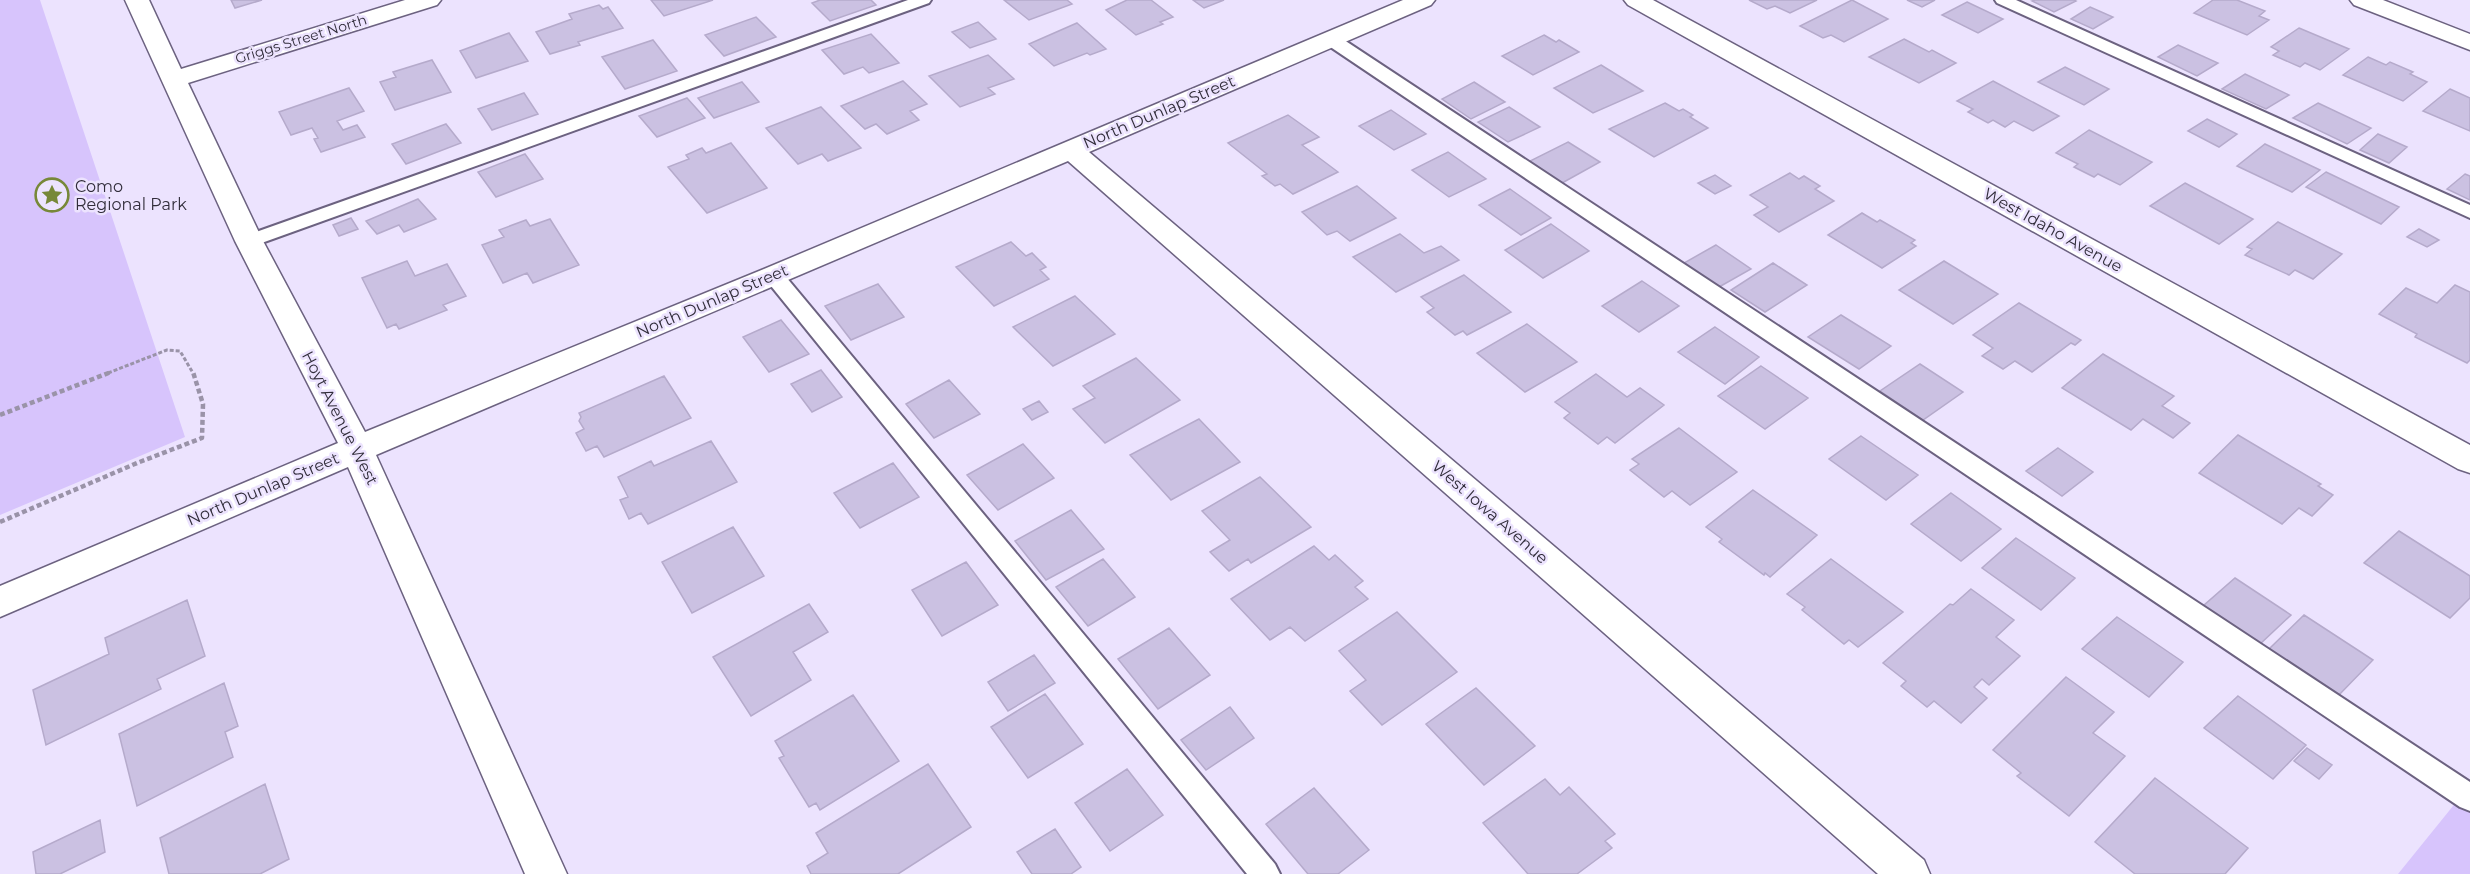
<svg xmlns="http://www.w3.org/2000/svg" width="2470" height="874" viewBox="0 0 2470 874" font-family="Montserrat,sans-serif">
<rect width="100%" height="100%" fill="#ece3fe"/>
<path fill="#d7c4fc" d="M0,0H40L185,437L0,515Z
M2470,785V874H2398Z"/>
<path fill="#cbc1e2" stroke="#b5aacb" stroke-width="1.5" d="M231,0H262L235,8Z
M651,0H713L664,16Z
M820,0H871L876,5L830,21L812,3Z
M1004,0H1067L1072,4L1029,20Z
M1127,0H1151L1173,17L1160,22L1163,24L1136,35L1106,10Z
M1193,0H1224L1204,8Z
M1749,0H1817L1790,13L1775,6L1767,9Z
M1852,0L1888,19L1844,42L1831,35L1823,38L1800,26Z
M1907,0H1935L1922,7Z
M2035,0H2074L2076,1L2054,12L2032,1Z
M2213,0H2237L2265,11L2259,16L2269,20L2247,35L2194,13Z
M1967,2L2003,19L1978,33L1942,15Z
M599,5L603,9L608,7L623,28L578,42L580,45L550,54L536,32L572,19L569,14Z
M2090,7L2113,17L2093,29L2071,19Z
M756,17L776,37L724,56L705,35Z
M978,22L996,39L970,48L952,32Z
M1077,23L1106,49L1090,55L1087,53L1054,66L1029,44Z
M2299,28L2349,49L2320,70L2305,63L2300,67L2273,55L2279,51L2271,47Z
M509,33L528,61L476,78L460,51Z
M871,34L899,63L869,73L863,67L844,74L822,50Z
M1544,35L1556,42L1559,40L1579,52L1533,75L1502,56Z
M1904,39L1929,52L1932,50L1956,63L1919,83L1869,57Z
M653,40L677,71L625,89L602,57Z
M2178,45L2218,63L2197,76L2158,57Z
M988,55L1014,79L988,88L995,94L960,107L929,76Z
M2368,57L2386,65L2390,62L2413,72L2410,74L2427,82L2403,101L2343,75Z
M432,60L451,92L395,110L380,82L396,77L393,72Z
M1601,65L1643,91L1593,113L1554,88Z
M2065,67L2109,89L2084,105L2038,82Z
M2245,74L2289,95L2266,109L2222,89Z
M903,81L927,104L910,111L919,120L887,134L876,124L865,129L841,106Z
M1993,81L2059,116L2033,131L2014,121L2005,127L1993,120L1988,123L1968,112L1973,109L1957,101Z
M742,82L759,102L714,118L698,98Z
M1474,82L1505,102L1471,119L1442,99Z
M349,88L364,111L337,121L343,130L357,125L365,137L321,152L314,139L318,138L312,128L291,135L279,112Z
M2450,89L2470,98V131L2423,111Z
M524,93L538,114L492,130L478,109Z
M687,98L705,118L657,137L639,116Z
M1665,103L1679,111L1683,109L1693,115L1690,117L1708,128L1654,157L1609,129Z
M2318,103L2371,128L2347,144L2293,118Z
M821,107L861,148L828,161L822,154L798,164L766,128Z
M1509,107L1540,127L1508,142L1478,122Z
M1391,110L1426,134L1394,150L1359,126Z
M1288,115L1319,137L1302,145L1338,172L1293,194L1280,184L1275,186L1262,176L1267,174L1228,143Z
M2207,119L2237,134L2219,147L2188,131Z
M446,124L461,143L406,164L392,144Z
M2089,130L2152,162L2120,185L2098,174L2094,177L2074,167L2078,164L2056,153Z
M2378,134L2407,147L2389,163L2360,150Z
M1568,142L1600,162L1562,183L1530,161Z
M731,143L767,188L707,213L668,167L689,159L686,155L702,148L706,153Z
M2265,144L2320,170L2292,192L2237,166Z
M1448,152L1486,179L1449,197L1412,170Z
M525,154L543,179L496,197L478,172Z
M2326,172L2399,207L2381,224L2306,187Z
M1790,173L1799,179L1804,176L1820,186L1815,189L1834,201L1779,232L1754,215L1768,207L1750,195Z
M2465,174L2470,176V200L2447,189Z
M1715,175L1731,186L1715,194L1698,183Z
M2185,183L2253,219L2219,244L2150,206Z
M1357,186L1396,218L1350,241L1337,231L1327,235L1302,212Z
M1510,189L1551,218L1521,235L1479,205Z
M418,199L436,219L404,232L399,225L377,234L366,221Z
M1862,213L1877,222L1880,220L1915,240L1911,243L1916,246L1882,268L1828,235Z
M351,218L358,229L339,236L333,225Z
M550,219L579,265L533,283L527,273L503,283L482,245L504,237L499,230L526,220L530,226Z
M2278,222L2342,254L2313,279L2295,270L2289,275L2245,255L2252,249L2247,247Z
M1551,224L1589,251L1543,278L1505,250Z
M2419,229L2439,240L2427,247L2407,237Z
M1400,234L1424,253L1441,246L1459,260L1396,292L1353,257Z
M1011,242L1026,256L1032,253L1046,267L1040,270L1049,279L994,306L956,267Z
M1716,245L1751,269L1719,287L1684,263Z
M407,261L415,276L447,264L466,296L443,305L447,310L399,329L396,324L387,328L362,278Z
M1944,261L1998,294L1953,324L1899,290Z
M1773,263L1807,285L1765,312L1731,290Z
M1464,275L1511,312L1467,335L1463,331L1455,335L1427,312L1434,308L1421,297Z
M1642,281L1679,306L1639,332L1602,306Z
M878,284L904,317L851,340L825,306Z
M2455,285L2470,292V360L2467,363L2415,337L2417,334L2379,314L2406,288L2437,303Z
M1075,296L1115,334L1053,366L1013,327Z
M2019,303L2081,340L2075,345L2071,343L2032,372L2015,361L2003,369L1982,356L1993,348L1973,335Z
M1841,315L1891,346L1859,369L1808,337Z
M781,320L809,354L769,372L743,337Z
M1527,324L1577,362L1525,392L1477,353Z
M1715,327L1759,357L1725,384L1678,352Z
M2103,354L2174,396L2162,406L2190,423L2173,438L2143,419L2131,430L2062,388Z
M1136,358L1180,400L1105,443L1073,409L1095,398L1083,386Z
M1920,364L1963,392L1923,420L1880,391Z
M1761,366L1808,398L1765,429L1718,396Z
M821,370L842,397L812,412L791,384Z
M1596,374L1627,397L1640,388L1664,405L1615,443L1607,437L1598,444L1564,418L1570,413L1555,402Z
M664,376L691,418L604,457L597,446L586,451L576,433L584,429L579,421L581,417L579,413Z
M949,380L980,414L934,438L906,404Z
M1039,401L1048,412L1032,420L1023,409Z
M1199,419L1240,462L1171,500L1130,455Z
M1679,428L1737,472L1690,505L1672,491L1664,497L1630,470L1639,464L1632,459Z
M2238,435L2321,484L2318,486L2333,495L2312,516L2299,508L2282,524L2199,473Z
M1861,436L1918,475L1886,500L1829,459Z
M711,441L737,482L648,524L641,513L629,519L620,500L628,497L618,477L651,461L654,466Z
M1023,444L1054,478L998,510L967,475Z
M2058,448L2093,472L2062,496L2026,471Z
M893,463L919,497L860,528L834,493Z
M1260,477L1311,527L1251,563L1248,559L1229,571L1210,552L1230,540L1202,511Z
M1753,490L1817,535L1770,577L1765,573L1764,575L1719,542L1722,539L1706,527Z
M1951,493L2001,529L1961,561L1911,524Z
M1071,510L1104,549L1046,580L1015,541Z
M733,527L764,576L692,613L662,562Z
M2399,531L2470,576V598L2450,618L2364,563Z
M2016,538L2075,578L2041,610L1982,568Z
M1314,546L1329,560L1335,555L1363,581L1355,587L1368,599L1305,641L1290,627L1270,640L1231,599Z
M1103,559L1135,597L1088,626L1056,587Z
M1831,559L1903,612L1858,647L1849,640L1844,644L1802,610L1805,607L1787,594Z
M966,562L998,605L942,636L912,590Z
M2235,578L2291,615L2259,645L2203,606Z
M1971,589L2014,620L1996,637L2020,656L1989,685L1982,679L1974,687L1987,698L1961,723L1934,701L1927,707L1901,686L1906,681L1883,663L1950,604L1953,605Z
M187,600L205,656L157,679L161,689L46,745L33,690L109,654L105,638Z
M809,604L828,632L793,652L811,680L751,716L713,657Z
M1397,612L1457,672L1382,725L1350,691L1366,680L1339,651Z
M2304,615L2373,660L2336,698L2267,651Z
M2117,617L2183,662L2149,697L2082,649Z
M1169,628L1210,675L1158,709L1118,659Z
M1034,655L1055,683L1008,711L988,682Z
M2066,677L2114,712L2093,733L2125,756L2069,816L2017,776L2021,773L1993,750Z
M224,683L238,726L225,732L233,757L137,806L119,734Z
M1476,688L1535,746L1484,785L1426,724Z
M1045,694L1083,744L1028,778L991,727Z
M853,695L899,761L820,810L816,803L809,807L779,758L784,756L775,741Z
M2238,696L2306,745L2273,779L2204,728Z
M1230,707L1254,738L1206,770L1181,740Z
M2307,748L2332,765L2319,779L2294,761Z
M928,764L971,827L898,874H811L807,866L828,853L816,833Z
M1127,769L1163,815L1110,851L1075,803Z
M2155,778L2248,848L2225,874H2135L2095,842Z
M1545,779L1560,795L1569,787L1615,834L1605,841L1612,848L1577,874H1528L1483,823Z
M265,784L289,859L260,874H169L160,838Z
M1314,788L1369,850L1338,874H1308L1266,824Z
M100,820L105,852L60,874H36L33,852Z
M1055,829L1081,867L1071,874H1032L1017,852Z"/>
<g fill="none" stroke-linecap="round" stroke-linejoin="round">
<defs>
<path id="service" d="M908,0H931L929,3L256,245L249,247L242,245L239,241L242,237Z
M1995,0H2016L2470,205V218L1997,3Z
M1332,35L1338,36L2470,782V811L2460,807L1326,44L1324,40L1326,36Z
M774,269L781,271L1275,864L1280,874H1247L767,281L764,276L767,271Z"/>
<path id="minor" d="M125,0H149L181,69L405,0H441L437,5L188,83L263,241L365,432L764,269L1403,0H1435L1431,5L1089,152L1924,860L1930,874H1878L1068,161L376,455L567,874H525L348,467L0,617V586L338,443L235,241Z
M1624,0H1653L2470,445V473L2458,469L1628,5Z
M2350,0H2383L2470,34V50L2354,5Z"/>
</defs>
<use href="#service" stroke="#6c6280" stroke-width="4"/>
<use href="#minor" stroke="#6c6280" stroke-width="3"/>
<path stroke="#9a93a8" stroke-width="3" stroke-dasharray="4 2" stroke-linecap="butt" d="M108,373L167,350L180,351L193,373"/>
<path stroke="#9a93a8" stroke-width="4.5" stroke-dasharray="5 3" stroke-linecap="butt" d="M0,415L111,372
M0,522L137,463L202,438L203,404L193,372"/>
<use href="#service" fill="#fff" fill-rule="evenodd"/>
<use href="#minor" fill="#fff" fill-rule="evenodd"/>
</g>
<defs>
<symbol id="sight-ring" viewBox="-11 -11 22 22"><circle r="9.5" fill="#ece3fe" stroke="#778838" stroke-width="1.5"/><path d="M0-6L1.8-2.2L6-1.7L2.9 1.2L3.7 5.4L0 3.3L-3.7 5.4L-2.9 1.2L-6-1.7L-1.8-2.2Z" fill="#778838"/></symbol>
</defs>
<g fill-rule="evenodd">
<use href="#sight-ring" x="33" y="176" width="38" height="38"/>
</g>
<g text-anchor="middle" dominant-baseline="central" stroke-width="5" stroke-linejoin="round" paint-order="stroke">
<g font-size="14" fill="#312d3a" stroke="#ece3fe">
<text transform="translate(301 39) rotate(-17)">Griggs Street North</text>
</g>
<g font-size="16" fill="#312d3a" stroke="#ece3fe">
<text transform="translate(1159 112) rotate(-23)">North Dunlap Street</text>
<text transform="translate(2053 230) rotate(29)">West Idaho Avenue</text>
<text transform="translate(712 301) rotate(-23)">North Dunlap Street</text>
<text transform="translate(340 418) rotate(63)">Hoyt Avenue West</text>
<text transform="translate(263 489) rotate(-23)">North Dunlap Street</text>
<text transform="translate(1490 512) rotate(41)">West Iowa Avenue</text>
</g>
<g font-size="16" fill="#312d3a" stroke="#ece3fe" text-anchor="start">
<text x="75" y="186">Como<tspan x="75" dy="18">Regional Park</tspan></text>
</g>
</g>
</svg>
